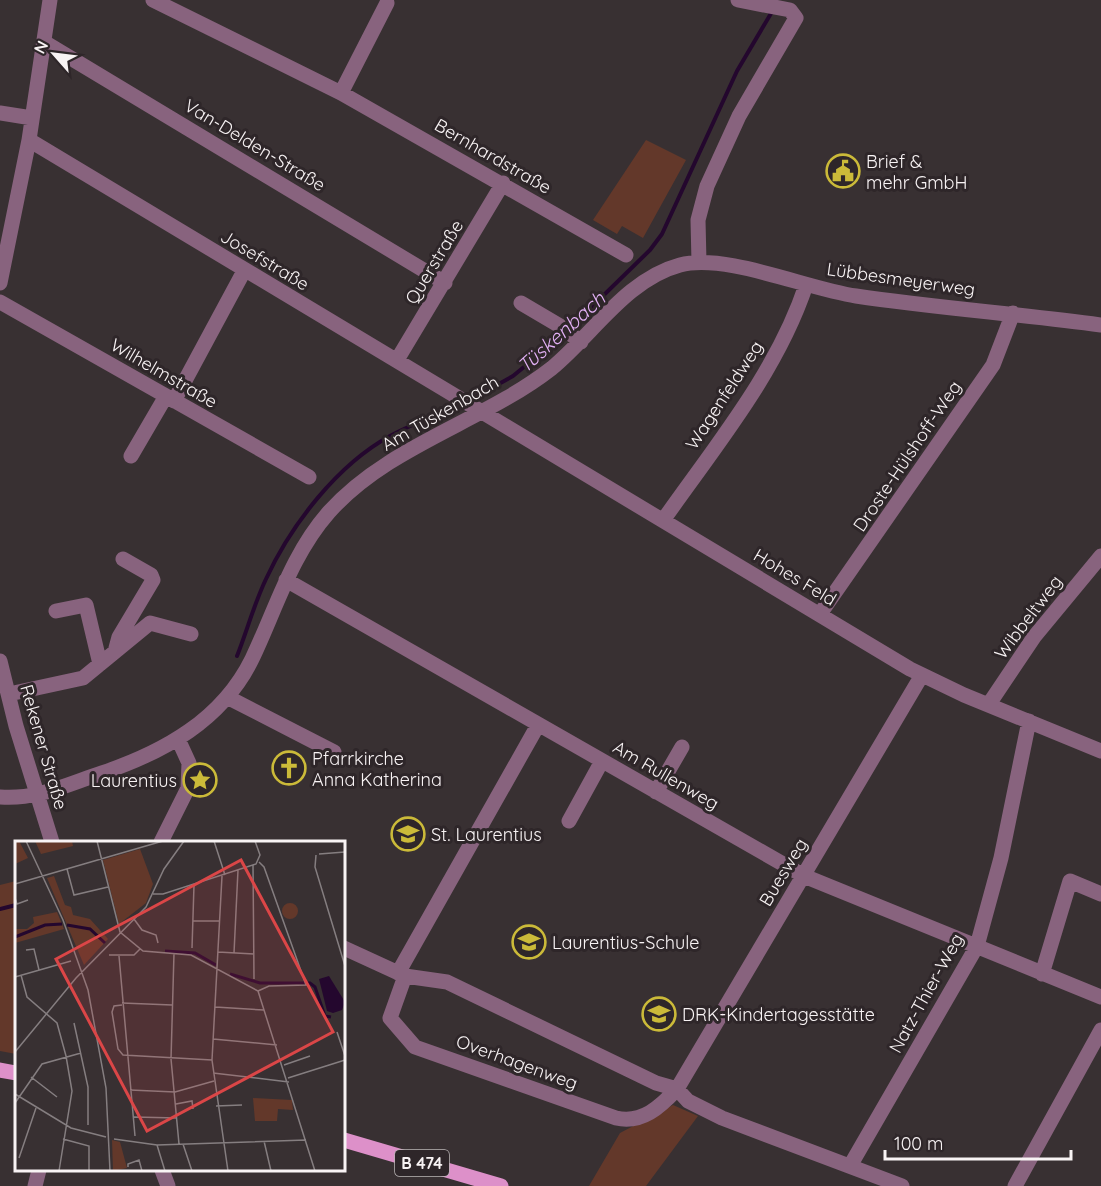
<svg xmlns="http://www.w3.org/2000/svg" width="1101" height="1186" viewBox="0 0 1101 1186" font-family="Quicksand,sans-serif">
<rect width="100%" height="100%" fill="#383032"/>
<path fill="#63382a" d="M646,140L686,160L643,238L622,226L617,234L593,220Z
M16,881V1054L0,1051V885Z
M673,1105L698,1116L646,1186H589L620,1133Z"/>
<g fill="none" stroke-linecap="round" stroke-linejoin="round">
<path stroke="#24072e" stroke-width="4" d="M569,329L650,250L662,234L737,71L773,10
M470,400L513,376L564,334
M237,656C247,631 254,604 266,579C291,525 337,465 390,436C413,423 437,416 461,405
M0,909L16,905"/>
<path stroke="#88637e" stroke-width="15" d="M153,0L341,93L626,255
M44,42L445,283
M341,93L387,3
M0,113L32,118
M29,140L910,669L964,695L1101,751
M699,262L698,220L707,186L739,116L796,18L790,10L738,0
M0,283L29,140L50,0
M0,302L309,477
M521,303L560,326L581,342
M397,360L503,183
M174,401L244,271
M131,456L166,396
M664,519C716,445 777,372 806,285
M286,580L804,876L1101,997
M56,611L86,605L100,664
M820,614L993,365L1013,313
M116,648L119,637L153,580L151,575L123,559
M0,661L16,726L52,842
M9,694L83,678L150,623L191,634
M227,697L334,752
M989,704L1034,637L1101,556
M656,792L682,747
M0,797C37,800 68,784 102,773C164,752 222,720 252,659C276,609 291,555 329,512C389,445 483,422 552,368C593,334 627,279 680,265C726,253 807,289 856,296C937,308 1020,314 1101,325
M569,821L602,761
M161,842L188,788L189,763L178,739
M344,948L405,976L447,982L656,1083L677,1089L688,1101L722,1118L902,1186
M398,973L538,725
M1042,974L1070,881L1101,894
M405,976L390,1018L415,1047L616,1118C642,1124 660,1107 677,1089L922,675
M850,1166L977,946L1001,858L1029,721
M162,1170L168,1186
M35,1186L39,1170
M1015,1186L1101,1030"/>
<path stroke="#dd90c9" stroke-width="15" d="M0,1070L16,1073
M344,1140L501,1186"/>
</g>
<defs>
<symbol id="civic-ring" viewBox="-11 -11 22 22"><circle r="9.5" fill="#2e2629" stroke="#cbba39" stroke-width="1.5"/><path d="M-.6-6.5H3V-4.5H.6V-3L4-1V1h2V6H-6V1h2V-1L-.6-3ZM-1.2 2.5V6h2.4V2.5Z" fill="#cbba39"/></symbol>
<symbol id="church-ring" viewBox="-11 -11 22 22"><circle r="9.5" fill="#2e2629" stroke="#cbba39" stroke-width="1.5"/><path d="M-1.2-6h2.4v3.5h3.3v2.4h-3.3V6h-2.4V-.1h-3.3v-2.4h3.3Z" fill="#cbba39"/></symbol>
<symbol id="sight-ring" viewBox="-11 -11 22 22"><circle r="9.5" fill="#2e2629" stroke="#cbba39" stroke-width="1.5"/><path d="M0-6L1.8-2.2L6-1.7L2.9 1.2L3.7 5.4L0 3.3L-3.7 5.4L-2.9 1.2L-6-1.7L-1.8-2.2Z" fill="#cbba39"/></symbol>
<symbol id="school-ring" viewBox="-11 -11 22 22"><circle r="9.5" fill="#2e2629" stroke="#cbba39" stroke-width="1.5"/><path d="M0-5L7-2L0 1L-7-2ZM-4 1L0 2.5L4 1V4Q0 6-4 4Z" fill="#cbba39"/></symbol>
</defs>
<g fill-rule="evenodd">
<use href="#civic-ring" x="824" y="152" width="38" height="38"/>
<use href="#church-ring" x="270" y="749" width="38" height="38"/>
<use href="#sight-ring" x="181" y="761" width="38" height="38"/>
<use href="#school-ring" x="389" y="815" width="38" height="38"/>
<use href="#school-ring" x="510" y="923" width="38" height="38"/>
<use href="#school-ring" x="640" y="995" width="38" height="38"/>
</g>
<g text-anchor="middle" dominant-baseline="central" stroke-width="6" stroke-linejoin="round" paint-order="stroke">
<rect fill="#2e2629" stroke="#bbb6b7" stroke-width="1.5" x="395" y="1150" width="54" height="26" rx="4.5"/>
<g font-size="16" font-weight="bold" fill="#f8f3f4">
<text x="422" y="1163">B 474</text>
</g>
<g font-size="18" fill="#f8f3f4" stroke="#2e2629">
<text transform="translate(255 145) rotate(31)">Van-Delden-Straße</text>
<text transform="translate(493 156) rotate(30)">Bernhardstraße</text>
<text transform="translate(265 260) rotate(31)">Josefstraße</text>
<text transform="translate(434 262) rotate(-59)">Querstraße</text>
<text transform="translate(901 279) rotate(8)">Lübbesmeyerweg</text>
<text transform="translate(164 373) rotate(30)">Wilhelmstraße</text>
<text transform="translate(724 395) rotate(-57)">Wagenfeldweg</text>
<text transform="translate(440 413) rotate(-30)">Am Tüskenbach</text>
<text transform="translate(907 456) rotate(-56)">Droste-Hülshoff-Weg</text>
<text transform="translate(795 577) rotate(31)">Hohes Feld</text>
<text transform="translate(1028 617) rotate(-53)">Wibbeltweg</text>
<text transform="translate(44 747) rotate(74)">Rekener Straße</text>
<text transform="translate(666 775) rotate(30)">Am Rullenweg</text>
<text transform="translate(783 872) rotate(-59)">Buesweg</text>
<text transform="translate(926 993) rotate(-61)">Natz-Thier-Weg</text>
<text transform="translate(517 1062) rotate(20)">Overhagenweg</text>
</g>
<g font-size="18" fill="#f8f3f4" stroke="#2e2629" text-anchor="start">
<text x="866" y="161">Brief &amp;<tspan x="866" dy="21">mehr GmbH</tspan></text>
<text x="312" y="758">Pfarrkirche<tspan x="312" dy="21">Anna Katherina</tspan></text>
<text x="177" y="780" text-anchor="end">Laurentius</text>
<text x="431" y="834">St. Laurentius</text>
<text x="552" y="942">Laurentius-Schule</text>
<text x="682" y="1014">DRK-Kindertagesstätte</text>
</g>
<g font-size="20" font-style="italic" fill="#e2b0f5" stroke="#2e2629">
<text transform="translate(561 332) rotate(-42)">Tüskenbach</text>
</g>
</g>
<g transform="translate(15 841)">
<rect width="330" height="330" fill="#383032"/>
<path d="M0,0H4L13,17L0,23ZM20,0H57L58,5L26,13ZM125,8L138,43L131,62L104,83L88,19ZM39,35L50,64L56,66L58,74L75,78L93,98L69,124L32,37ZM267 70a8 8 0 1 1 16 0a8 8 0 1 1-16 0ZM42,71L49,88L0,102V88H12L19,82L18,76ZM238,257L277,259L278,269L263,268L262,280H240ZM97,299L105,301L112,327L98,330Z" fill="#63382a"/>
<path d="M314,135L330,161L327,169L318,172L312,170L304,138Z" fill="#24072e"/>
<path fill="none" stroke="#24072e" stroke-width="3" d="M52,84L75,88L90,102M0,96L30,84L47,83M150,110L180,112L201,124M215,133L245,142H295L300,146L310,175L316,176"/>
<path fill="none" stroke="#857e80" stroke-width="1.5" d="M11,0L48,79L73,149L91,247L95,330M82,0L105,91L128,110L176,114L243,150L300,330M199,0L210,34M304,13L330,11M301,14L300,26L330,125M238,24L239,138M52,28L59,54L93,46M207,35L197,219L213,330M0,43L148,0M138,53H148L241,23L245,14L240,0M0,57L2,63L13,59M119,78L127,89L141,94L143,102M178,80H204M177,107L179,44M11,109L19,108L24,129M203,111L239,113M159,112L156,218L164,303M219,112L223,29M94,114H119L125,108M104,115L120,295M6,134L12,156L42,182L51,215L57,250L44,330M0,136L56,120M243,150L254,145L291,144L249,26L244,21M107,162L157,164M107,164L99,165L97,171L103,208L108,214L197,219M200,166L249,169M59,182L73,246V284M322,191L330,215M198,198L262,204M0,211L61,137L131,66L149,28L169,0M269,224L295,215M198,232L274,241M16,236L42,256M273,237L330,219M115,249L160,251L199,240M0,253L56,287L91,296M0,262L27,223L66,212M161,263L177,260L178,268M201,265L227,264M119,276L162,277M48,298L74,305V330M99,298L142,304L291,299M249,300L256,330M168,303L177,330M142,304L150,330M4,317L21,267M113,326V323L124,319L127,330"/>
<path fill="#db4647" fill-opacity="0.15" stroke="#db4647" stroke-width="3" d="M226,19L318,191L132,290L41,118Z"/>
<rect width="330" height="330" fill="none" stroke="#f8f3f4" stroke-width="3"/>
</g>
<g transform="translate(54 54) rotate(298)" stroke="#2e2629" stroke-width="4.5" paint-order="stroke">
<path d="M0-4.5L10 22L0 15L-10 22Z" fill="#f8f3f4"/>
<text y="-9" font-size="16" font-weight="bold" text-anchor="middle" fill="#f8f3f4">N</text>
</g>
<path d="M885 1150v9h186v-9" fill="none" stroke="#f8f3f4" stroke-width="3"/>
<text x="894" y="1150" font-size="18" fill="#f8f3f4" stroke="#2e2629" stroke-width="4.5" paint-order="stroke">100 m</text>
</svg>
